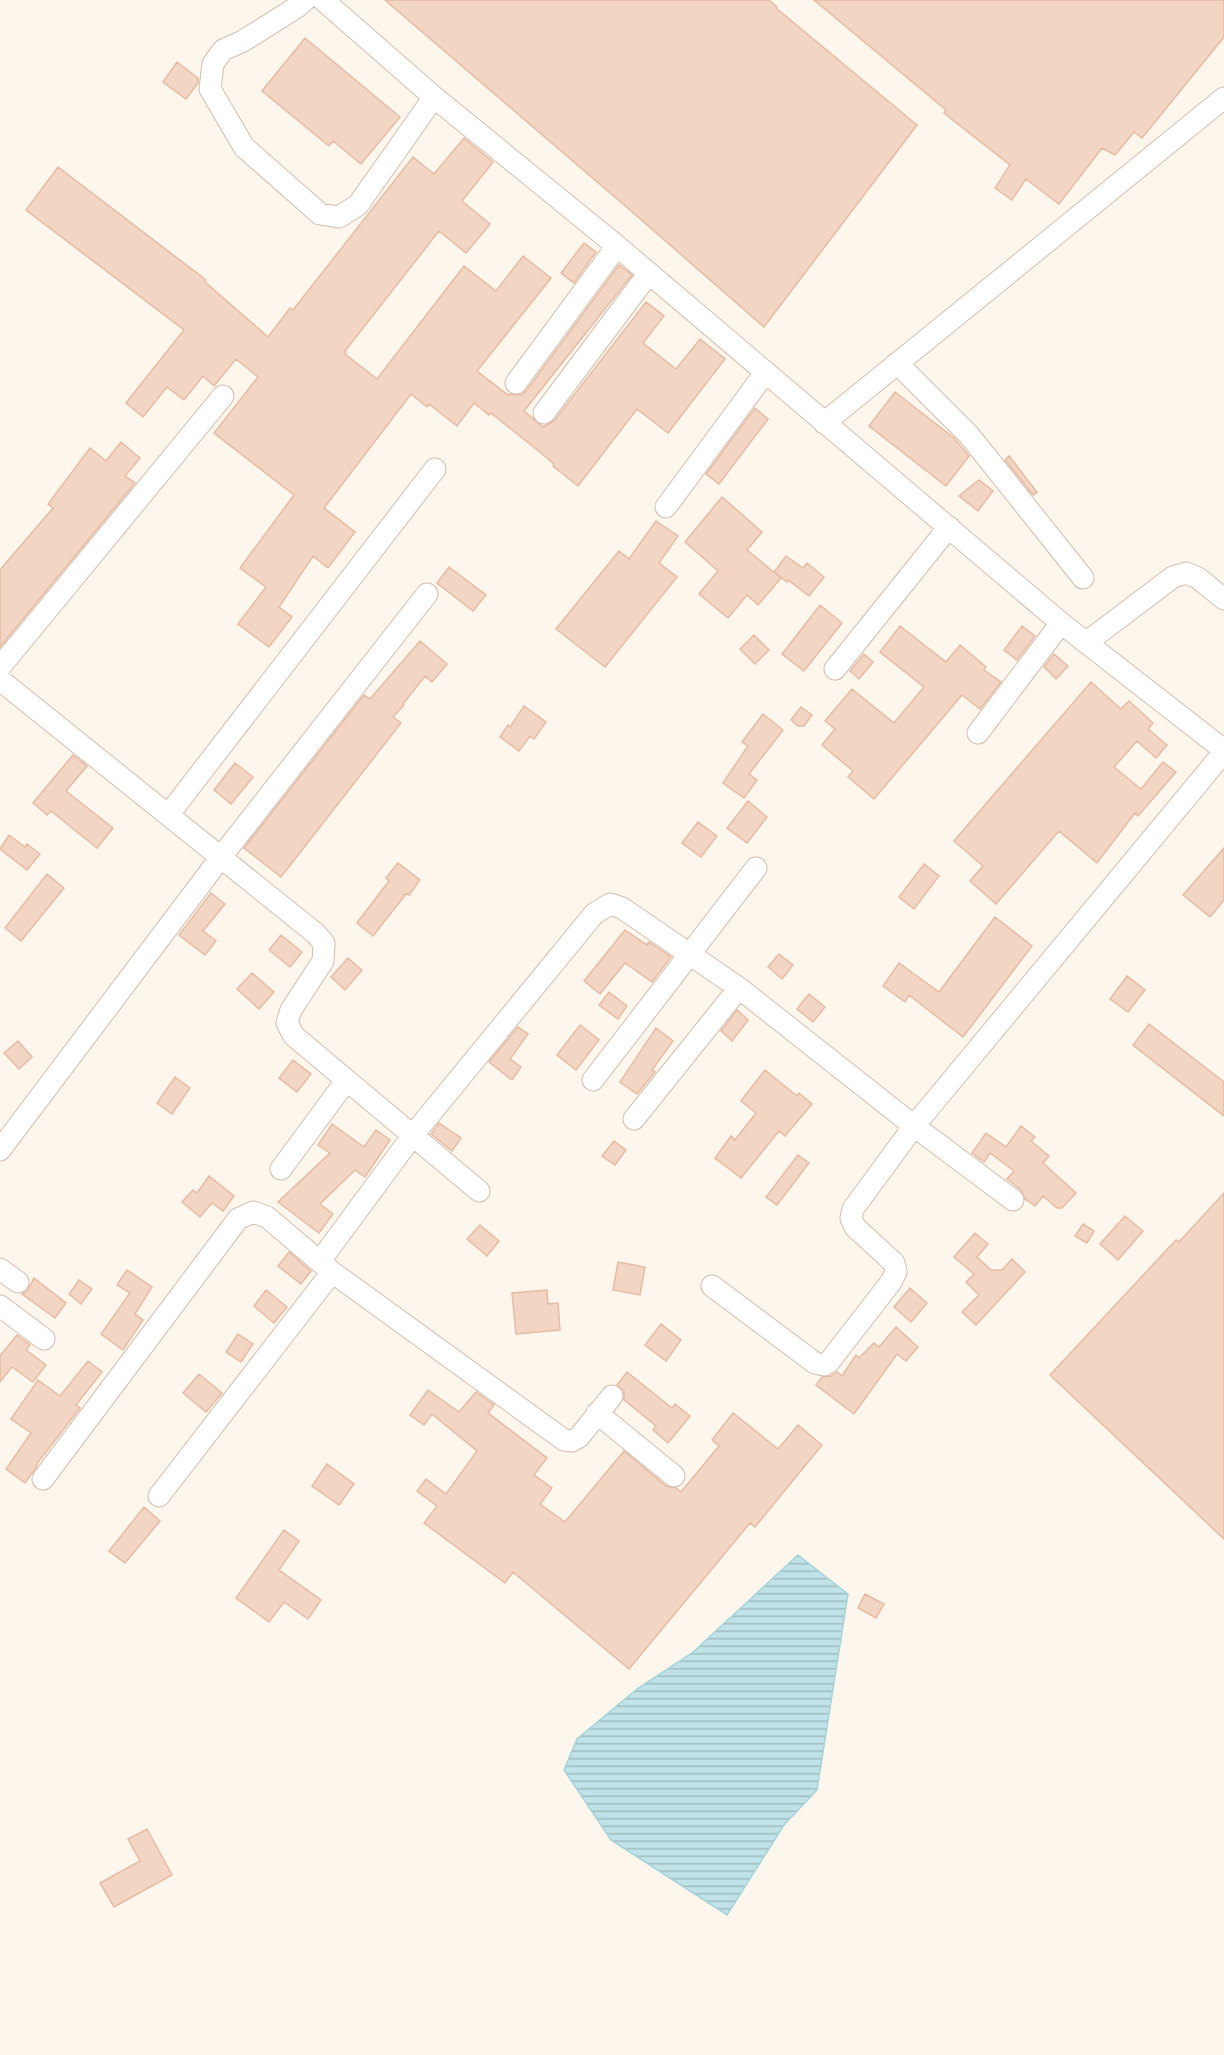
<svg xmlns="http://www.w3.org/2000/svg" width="1224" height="2055" viewBox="0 0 1224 2055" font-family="Karla,sans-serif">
<defs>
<pattern id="water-rules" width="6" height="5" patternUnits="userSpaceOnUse" patternTransform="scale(1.5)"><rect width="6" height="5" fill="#bfe3e8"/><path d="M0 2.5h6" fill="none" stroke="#a0bbbe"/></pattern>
</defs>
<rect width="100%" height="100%" fill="#fdf6ec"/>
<path fill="url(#water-rules)" stroke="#a5d3da" stroke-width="1.5" d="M798,1555L848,1594L817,1790L784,1825L727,1915L611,1840L564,1770L577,1739L637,1689L692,1653Z"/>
<path fill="#f3d5c3" stroke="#e6bba3" stroke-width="1.5" d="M385,0H769L777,7L776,8L917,125L764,327L630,210Z
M814,0H1224V37L1142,138L1134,132L1115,155L1102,148L1059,204L1026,179L1012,200L995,188L1010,165L944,113L946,110Z
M305,38L400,117L361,164L333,141L329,146L262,91Z
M177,62L198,78V83L186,99L163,82Z
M464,138L493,162L462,201L490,224L466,253L439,231L345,351L346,352L345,354L377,379L464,266L496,291L523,256L551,278L477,371L508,395L510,394L521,395L526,391L619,265L632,275L524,411L543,427L554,421L646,302L664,316L643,343L676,369L700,339L725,359L668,433L637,409L578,486L553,466L554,464L541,453L491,413L489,415L474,403L457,426L429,404L427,407L411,394L324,508L355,532L328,568L313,556L279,607L292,617L269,647L238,624L266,587L240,568L294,495L214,433L258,377L236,359L214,386L203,376L184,400L167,387L143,417L126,403L184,330L26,210L58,167L206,280L205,282L268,337L290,308L293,310L413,157L434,174Z
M584,243L596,252L574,283L561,273Z
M895,392L954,438L969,456L946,486L869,426Z
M755,408L768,419L719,484L706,474Z
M121,442L140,458L125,476L135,483L0,647V570L53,508L48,504L90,448L106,461Z
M1009,456L1037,492L1033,495L1005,460Z
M979,480L993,491L978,511L959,496Z
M722,497L762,532L747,550L781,578L758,605L747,595L728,618L699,594L718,571L685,542Z
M656,521L678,536L659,563L677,577L605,667L556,629L619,551L629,559Z
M786,556L803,568L807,563L824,577L809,596L788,580L787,582L774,572Z
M449,567L486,595L473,611L437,583Z
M820,605L842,623L804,671L782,654Z
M900,626L946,662L960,645L986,667L984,670L1001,682L980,709L962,695L874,799L848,777L853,771L822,745L835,729L825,721L852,689L894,723L924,687L880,652Z
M1022,626L1035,636L1017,660L1004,650Z
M754,635L769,650L755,664L740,649Z
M420,641L447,664L432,682L425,676L403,704L404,705L393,717L401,723L281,877L244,848L364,695L370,699Z
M864,654L873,662L859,679L850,671Z
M1054,654L1068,666L1056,679L1044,667Z
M1091,682L1121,709L1129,701L1153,723L1148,729L1167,745L1156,758L1137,741L1114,767L1141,789L1163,762L1176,772L1138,816L1135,813L1097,863L1059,831L996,904L970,881L983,866L954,841Z
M524,706L546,722L534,739L530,736L519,751L500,737L508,725L510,727Z
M801,707L812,715L804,726H798L791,720Z
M763,714L783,730L749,774L757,780L744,798L723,783L748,746L742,742Z
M73,755L87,766L66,791L113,828L97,848L51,811L47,815L33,803Z
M235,763L253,777L231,804L214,790Z
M748,801L767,817L747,843L727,828Z
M698,822L717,836L701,857L682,843Z
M9,835L25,847L27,844L40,854L27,870L0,849Z
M1224,848V900L1210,917L1183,895Z
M398,863L420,880L409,895L406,894L373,936L357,923L389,881L386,878Z
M924,864L939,876L914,909L899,897Z
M47,874L64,888L21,941L5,928Z
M211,893L225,904L203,931L216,941L205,955L179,935Z
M995,917L1032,946L963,1037L909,995L905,1002L883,986L899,963L939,992Z
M625,930L647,945L649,942L671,957L652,982L625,963L600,994L584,981Z
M281,935L302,952L290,967L269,950Z
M779,954L793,965L782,979L768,967Z
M348,958L362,970L345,990L331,977Z
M252,973L274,992L259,1009L237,989Z
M1127,976L1145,990L1128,1012L1110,999Z
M609,992L627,1006L618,1019L599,1005Z
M809,994L825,1007L813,1022L797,1009Z
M737,1010L748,1020L732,1041L721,1031Z
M1149,1024L1224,1082V1116L1133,1045Z
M580,1025L599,1040L576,1070L557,1055Z
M518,1027L528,1034L510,1059L521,1067L512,1080L489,1062Z
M656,1028L673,1041L652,1070L655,1072L637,1094L620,1082Z
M18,1041L32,1057L19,1069L4,1053Z
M293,1060L311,1074L297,1092L279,1078Z
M765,1070L797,1096L799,1093L812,1104L785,1136L779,1131L741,1178L715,1158L731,1136L735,1140L756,1113L741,1101Z
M175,1077L190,1088L172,1114L157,1103Z
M439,1123L461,1138L452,1151L431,1134Z
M332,1124L364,1147L376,1130L390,1140L365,1177L355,1170L320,1204L333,1214L319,1233L278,1202L330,1153L318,1145Z
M1021,1126L1035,1137L1031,1141L1049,1156L1043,1163L1076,1193L1062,1208H1057L1043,1196L1035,1206L1025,1199L1021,1190L1007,1179L1014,1171L990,1153L984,1162L972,1153L986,1133L1006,1147Z
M614,1141L626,1150L615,1165L602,1156Z
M798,1155L809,1163L777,1205L766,1197Z
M209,1176L234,1196L223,1211L212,1203L200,1217L182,1202L193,1190L197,1193Z
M1224,1193V1539L1050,1375L1176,1240L1179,1242Z
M1125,1216L1143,1231L1118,1260L1100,1244Z
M1083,1224L1094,1231L1087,1243L1075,1236Z
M480,1225L499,1241L487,1256L467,1239Z
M975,1233L988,1244L977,1257L991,1270H1002L1012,1259L1025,1272L976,1325L962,1312L979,1295L966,1282L974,1274L954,1257Z
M289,1252L311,1271L301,1284L278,1266Z
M618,1262L645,1267L640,1295L613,1290Z
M127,1270L152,1287L135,1314L143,1320L123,1350L101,1334L130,1293L117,1285Z
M34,1278L66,1303L55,1318L22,1294L28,1290Z
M79,1280L92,1289L81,1304L69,1294Z
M910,1288L927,1303L911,1322L894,1307Z
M266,1290L287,1307L274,1323L254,1306Z
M547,1290L548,1304L558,1303L560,1330L516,1334L512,1293Z
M661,1324L681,1340L666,1361L645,1345Z
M896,1327L918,1347L906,1361L897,1354L854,1414L816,1385L822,1377L831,1376L837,1372L842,1376L856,1355L859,1358L874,1343L879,1347Z
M238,1334L253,1344L241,1362L226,1352Z
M17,1335L30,1345L26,1350L46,1365L33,1382L12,1367L0,1382V1356Z
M88,1361L102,1372L76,1405L80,1408L36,1465L37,1466L25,1483L6,1469L31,1433L11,1419L38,1380L60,1396Z
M627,1372L672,1408L675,1404L690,1416L668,1443L653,1430L656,1426L624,1400V1391L617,1385Z
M199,1374L222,1393L206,1412L183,1393Z
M428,1390L459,1412L476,1392L494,1405L488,1413L547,1458L534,1475L552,1488L540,1504L565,1522L624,1451L666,1486L676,1488L681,1492L719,1446L712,1440L733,1413L778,1449L798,1425L822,1445L755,1527L750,1523L629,1669L513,1572L505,1583L424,1523L437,1506L417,1491L426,1479L446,1494L477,1451L432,1414L424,1425L410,1415Z
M327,1464L354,1484L339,1505L312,1486Z
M144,1507L160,1521L125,1563L109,1551Z
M284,1530L299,1541L279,1570L321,1600L308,1619L284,1602L269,1622L236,1598Z
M865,1594L884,1604L876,1618L858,1608Z
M147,1829L172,1875L114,1907L100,1883L140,1861L128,1839Z"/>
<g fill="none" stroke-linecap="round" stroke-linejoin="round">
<defs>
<path id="minor" d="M305,0L297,7L243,41L223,50L213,64L210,89L244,147L320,214L339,217L358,205L434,97
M323,0L434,97L617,246L1061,623L1224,750
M897,363L969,435L1083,578
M516,383L617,246
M544,413L649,273
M824,423L1224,98
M666,507L765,373
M1087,642L1173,577L1186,573L1198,578L1224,599
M0,667L223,396
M835,669L949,527
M0,680L315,933L324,943L323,961L291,1010L287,1023L294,1036L479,1191
M978,733L1061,623
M169,814L435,469
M593,1080L756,868
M634,1119L739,988
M0,1150L221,857L427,594
M281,1169L346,1081
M320,1261L413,1135L594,914L610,904L622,908L739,988L914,1126L1013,1200
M0,1269L18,1282
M712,1286L815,1363L824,1365L829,1362L891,1282L896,1272L894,1263L855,1227L851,1218L853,1209L914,1126L1224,752
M0,1306L44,1339
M597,1413L674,1476
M43,1479L238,1219L253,1212L267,1217L332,1272L564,1440L572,1441L579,1437L612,1396
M159,1496L332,1272"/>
</defs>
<use href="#minor" stroke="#d1beb0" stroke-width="23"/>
<use href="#minor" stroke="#fff" stroke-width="21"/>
</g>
</svg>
